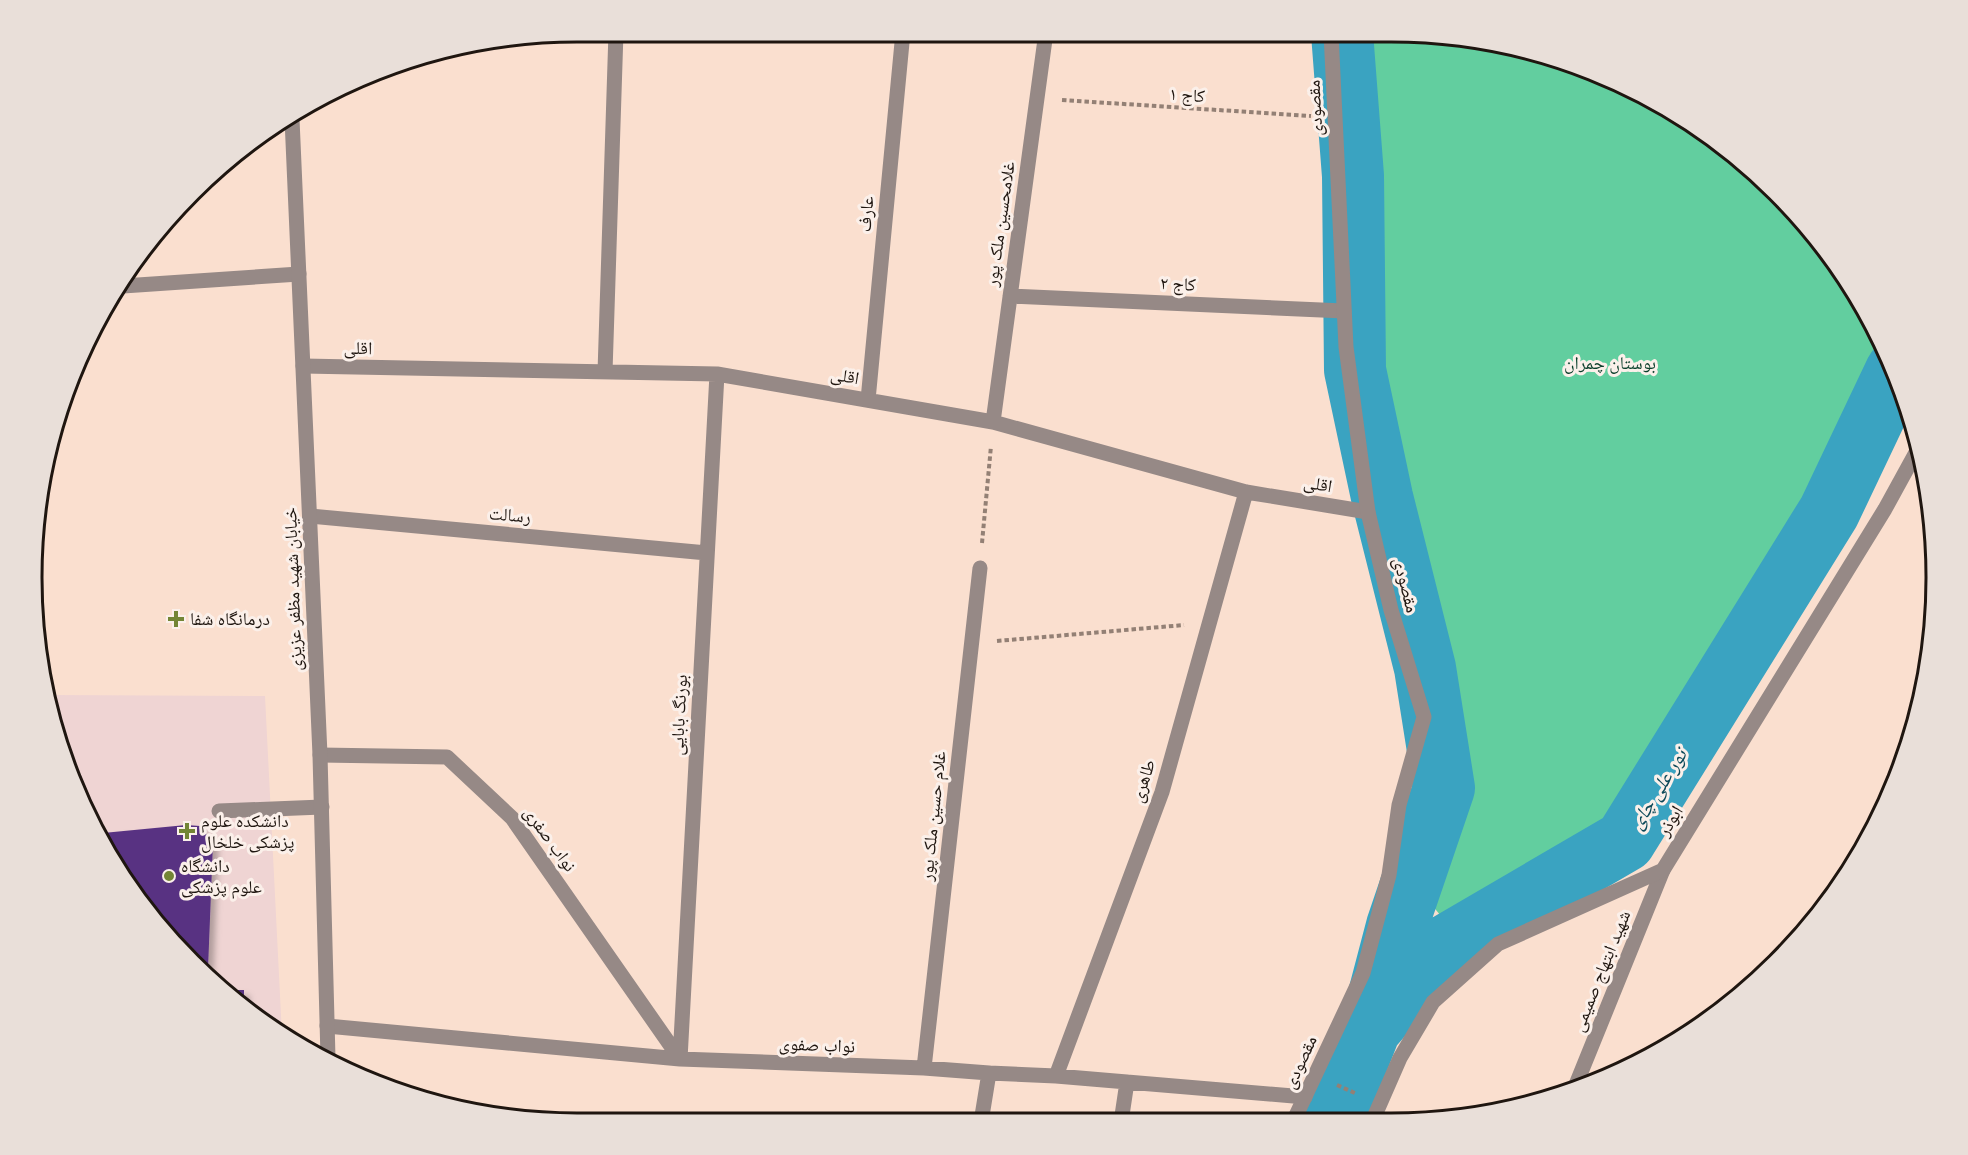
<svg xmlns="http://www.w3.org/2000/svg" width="1968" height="1155" viewBox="0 0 1968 1155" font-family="Karla,'Noto Naskh Arabic',sans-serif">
<defs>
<filter id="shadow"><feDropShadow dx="5.5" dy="5.5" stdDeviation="3" flood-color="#0004"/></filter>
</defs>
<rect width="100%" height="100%" fill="#fadfcf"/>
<path fill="#efd4d3" d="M51,695L265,696L282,1035L274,1031L144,910L60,753Z"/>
<path fill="#62ce9f" d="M1347,33H1427L1566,61L1694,124L1777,192L1845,274L1888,355L1629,812L1445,921L1418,888L1412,785L1431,675L1356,307L1351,69Z"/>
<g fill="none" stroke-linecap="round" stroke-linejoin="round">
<path stroke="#3aa3c1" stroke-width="62" d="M1342,33L1353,176L1355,370L1382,497L1425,668L1444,788L1397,926L1370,1029
M1334,1122L1370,1029L1440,949L1625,841L1829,512L1896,371"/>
</g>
<path fill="#593382" filter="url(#shadow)" d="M186,825L200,826L213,843L208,969L144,910L103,833Z
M230,990H244V1003Z"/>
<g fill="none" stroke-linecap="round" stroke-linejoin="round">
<path stroke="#938075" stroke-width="4" stroke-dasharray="4.5 3" stroke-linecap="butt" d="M1062,100L1311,116
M982,543L991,446
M997,641L1184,625
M1337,1085L1357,1094"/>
<path stroke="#968986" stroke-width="15" d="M123,286L299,274
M1010,296L1344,311
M303,366L717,374L993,422L1246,492L1368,512
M605,372L616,32
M868,400L903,32
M993,422L1046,32
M310,516L707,553
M320,755L447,757L512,818L680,1059
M219,811L322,807
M327,1026L680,1059L924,1068L989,1073L1056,1076L1305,1097
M680,1059L717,374
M924,1068L980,568
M1056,1076L1162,792L1246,492
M1575,1087L1663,870
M981,1122L989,1073
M1121,1122L1127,1082"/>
<path stroke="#968986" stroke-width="15" d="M292,119L320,755L328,1058
M1293,1122L1363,973L1389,875L1399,805L1424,717L1391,610L1368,512L1346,347L1331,33
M1372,1122L1400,1058L1433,1002L1498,944L1663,870L1885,509L1919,447"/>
</g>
<g fill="#738535" stroke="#fbf0ea" stroke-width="2">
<path d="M173 610h6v6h6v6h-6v6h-6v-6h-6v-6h6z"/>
<path d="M184 822h6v6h6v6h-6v6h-6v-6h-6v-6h6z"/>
<circle cx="169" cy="876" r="6"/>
</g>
<g text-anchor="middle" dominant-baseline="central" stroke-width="6" stroke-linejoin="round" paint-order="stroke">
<g font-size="18" fill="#1f1610" stroke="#fbf0ea">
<text transform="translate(1187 95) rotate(4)">کاج ۱</text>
<text transform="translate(1315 108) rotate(-93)">مقصودی</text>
<text transform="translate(866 214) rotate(-85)">عارف</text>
<text transform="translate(1000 224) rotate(-82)">غلامحسین ملک پور</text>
<text transform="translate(1178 284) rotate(3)">کاج ۲</text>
<text transform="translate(358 348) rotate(1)">اقلی</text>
<text transform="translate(845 376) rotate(10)">اقلی</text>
<text transform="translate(1318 484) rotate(10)">اقلی</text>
<text transform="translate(510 515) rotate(5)">رسالت</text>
<text transform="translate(1406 585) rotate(76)">مقصودی</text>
<text transform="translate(293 589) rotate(-92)">خیابان شهید مظفر عزیزی</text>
<text transform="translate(679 715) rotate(-87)">بورنگ بابایی</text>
<text transform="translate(1143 781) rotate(-72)">طاهری</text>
<text transform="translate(933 816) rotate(-84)">غلام حسین ملک پور</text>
<text transform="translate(1670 821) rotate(-59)">ابوذر</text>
<text transform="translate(550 839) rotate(54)">نواب صفری</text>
<text transform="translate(1601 971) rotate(-68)">شهید ابتهاج صمیمی</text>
<text transform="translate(817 1045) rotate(2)">نواب صفوی</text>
<text transform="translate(1300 1062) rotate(-65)">مقصودی</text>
</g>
<g font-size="18" fill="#093e2a" stroke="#fbf0ea">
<text x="1610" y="363">بوستان چمران</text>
</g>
<g font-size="18" fill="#1f1610" stroke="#fbf0ea" text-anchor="start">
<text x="190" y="619">درمانگاه شفا</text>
<text x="201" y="821">دانشکده علوم<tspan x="201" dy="21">پزشکی خلخال</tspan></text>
<text x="181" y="866">دانشگاه<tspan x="181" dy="21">علوم پزشکی</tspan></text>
</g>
<g font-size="20" font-style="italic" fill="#0c4959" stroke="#fbf0ea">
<text transform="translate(1658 789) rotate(-58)">نور علی چای</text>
</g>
</g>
<path d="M0 0H1968V1155H0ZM577 42H1391A535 535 0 0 1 1926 577V578A535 535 0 0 1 1391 1113H577A535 535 0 0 1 42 578V577A535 535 0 0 1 577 42Z" fill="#e9dfd9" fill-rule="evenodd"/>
<path fill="none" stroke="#1f1610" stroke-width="3" d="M577 42H1391A535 535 0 0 1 1926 577V578A535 535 0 0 1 1391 1113H577A535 535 0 0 1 42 578V577A535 535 0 0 1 577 42Z"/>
</svg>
